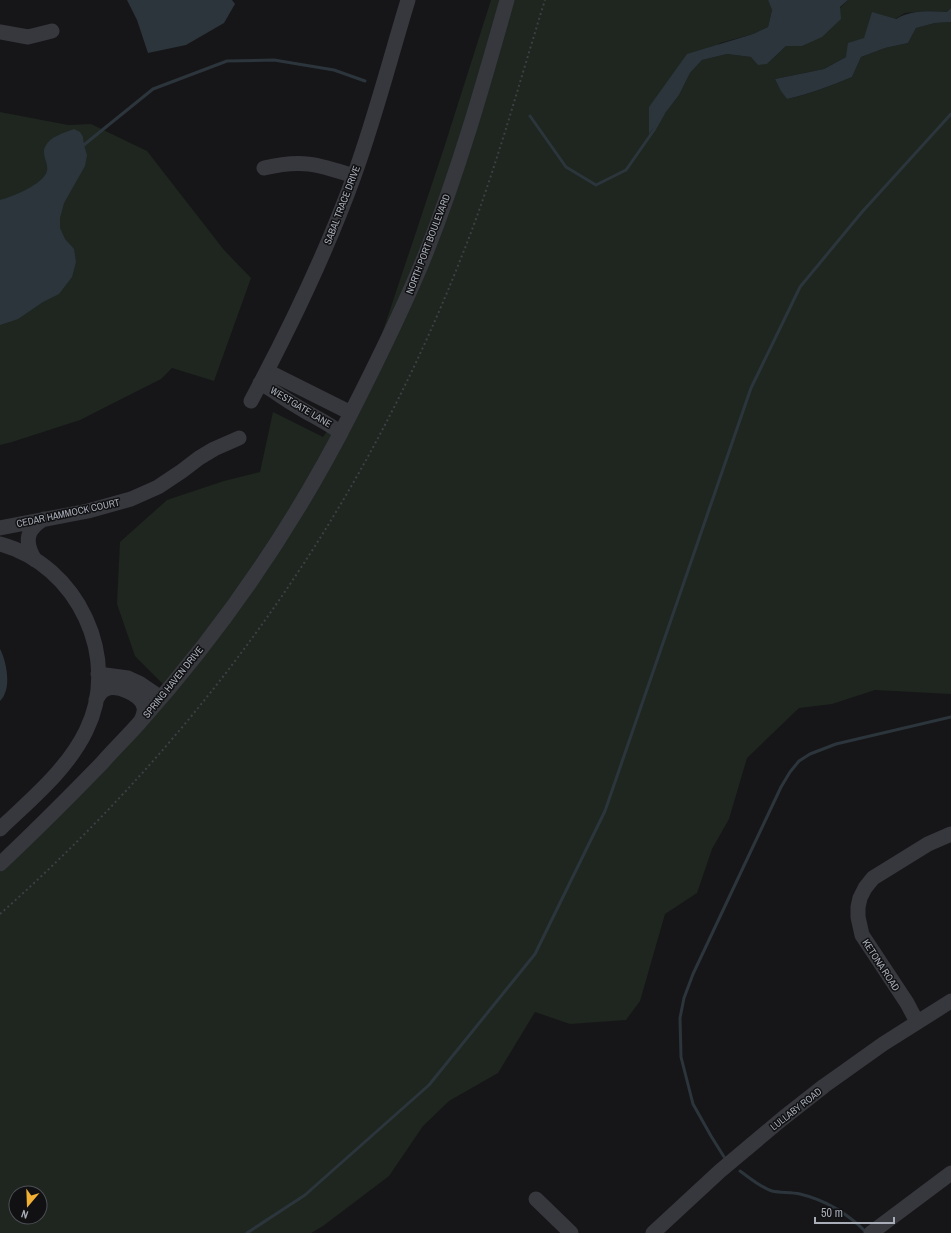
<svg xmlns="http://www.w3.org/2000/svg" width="951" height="1233" viewBox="0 0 951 1233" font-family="'Archivo Narrow',sans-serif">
<rect width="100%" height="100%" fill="#161618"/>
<path fill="#1e261f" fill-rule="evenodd" d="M491,0H501L471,105L421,251L376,352L443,151Z
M513,0H768L772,10L768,27L753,34L720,43L649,107V133L679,95L690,73L702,60L727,54L751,57L767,64L786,46H802L848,0H951V8L947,12L925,11L905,13L864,38L846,57L824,69L775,79L787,99C810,94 831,86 852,77L861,57L885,48L908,43L916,28L935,23L951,22V694L875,690L832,704L799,708L747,758L729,819L712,849L697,893L665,914L640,1001L626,1020L570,1024L535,1012L498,1073L449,1101L423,1126L389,1176L323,1226L311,1233H0V872L36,839L143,730L145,726L161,706L371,388ZM16,1193H40V1217H16Z
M0,112L68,125L91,124L147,151L224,250L251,278L214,381L172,368L161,379L80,420L12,442L0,445Z
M273,412L323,437L328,430L334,435C285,523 228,607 164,685L135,656L117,604L120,542L167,500L224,481L260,472Z"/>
<path fill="#2c353c" d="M127,0H232L235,4L224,23L186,45L148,53L137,20Z
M768,0H848L840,7L841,19L822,37L802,46H786L767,64L758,65L751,57L727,54L702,60L690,73L679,95L649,134V107L687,54L753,34L768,27L772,10Z
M951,8V22L935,23L916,28L908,43L885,48L861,57L852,77C831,86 809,94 787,99L781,91L775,79L824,69L846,57L848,43L864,38L872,12L896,19C912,10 928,11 947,12Z
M74,129L80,132L83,137L84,145L87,155L85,166L64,203L60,218V228L65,239L74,249L76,262L72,277L59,294L43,302L18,319L0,325V200C12,197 44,184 47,171C49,163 41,155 45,147C50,136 64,133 74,129Z
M0,649C6,660 10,682 5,693C4,696 2,699 0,701Z"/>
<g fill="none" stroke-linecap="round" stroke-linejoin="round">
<path stroke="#2c353c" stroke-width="3" d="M530,116L566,167L596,185L626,170L654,130L663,114
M80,148L153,89L227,61L274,60L334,70L365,81
M726,1160L711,1136L693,1104L681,1057L680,1018L684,998L693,974L781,787L790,772L799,761L810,754L836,744L951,717
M740,1171C750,1178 760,1187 772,1191C781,1193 791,1192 800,1194C825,1200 848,1214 866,1232
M247,1233L305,1195L429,1085L535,954L605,811L751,388L800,287L862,212L951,114"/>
<path stroke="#3d3f44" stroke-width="2" stroke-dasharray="2 3" stroke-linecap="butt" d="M0,914C205,732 361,513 461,258C495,174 518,86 545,0"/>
<path stroke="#37383d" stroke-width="15" d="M0,32L28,37L52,31
M264,168C302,159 317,164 354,176
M267,371L351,413
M260,383C273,390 283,398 295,405C310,415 327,422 341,433
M251,401C290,328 326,254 354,176C375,118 390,59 408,0
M0,528L88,511L131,499L158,487L182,471L199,458L214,449L239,438
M0,544C78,565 122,659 86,731C67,770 31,799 0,829
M35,560C24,542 26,529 44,519
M98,674L128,678L139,683L161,698
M96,700C98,697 100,692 104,690C116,683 141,694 144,707C145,713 143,717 140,722
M0,864C35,831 69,797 102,763C114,749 128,736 140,722C223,629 294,525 350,415C377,362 404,308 426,253C459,170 483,85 507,0
M917,1022L907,1003L862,935L858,917V907L860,898L865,888L873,878L928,844L951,834
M536,1199L571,1233
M653,1233L720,1171L782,1119L824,1086L883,1044L951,1001
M871,1233L951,1173"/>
</g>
<g text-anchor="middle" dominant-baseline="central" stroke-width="3" stroke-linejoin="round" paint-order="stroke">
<g font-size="10" fill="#a8adb8" stroke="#111113">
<text transform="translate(342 205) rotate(-69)">SABAL TRACE DRIVE</text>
<text transform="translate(428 244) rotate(-69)">NORTH PORT BOULEVARD</text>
<text transform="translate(301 407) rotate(31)">WESTGATE LANE</text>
<text transform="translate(68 513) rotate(-12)">CEDAR HAMMOCK COURT</text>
<text transform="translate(173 682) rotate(-51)">SPRING HAVEN DRIVE</text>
<text transform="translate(881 965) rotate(57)">KETONA ROAD</text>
<text transform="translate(796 1109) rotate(-38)">LULLABY ROAD</text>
</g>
</g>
<g transform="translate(28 1205) rotate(199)"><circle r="19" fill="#111113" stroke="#4d4f55"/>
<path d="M0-3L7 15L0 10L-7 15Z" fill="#f2b134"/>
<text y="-6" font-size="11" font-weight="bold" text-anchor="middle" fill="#a8adb8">N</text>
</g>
<path d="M815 1217v6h79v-6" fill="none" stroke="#a8adb8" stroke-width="2"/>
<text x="821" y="1217" font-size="12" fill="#a8adb8" stroke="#111113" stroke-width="3" paint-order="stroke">50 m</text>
</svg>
